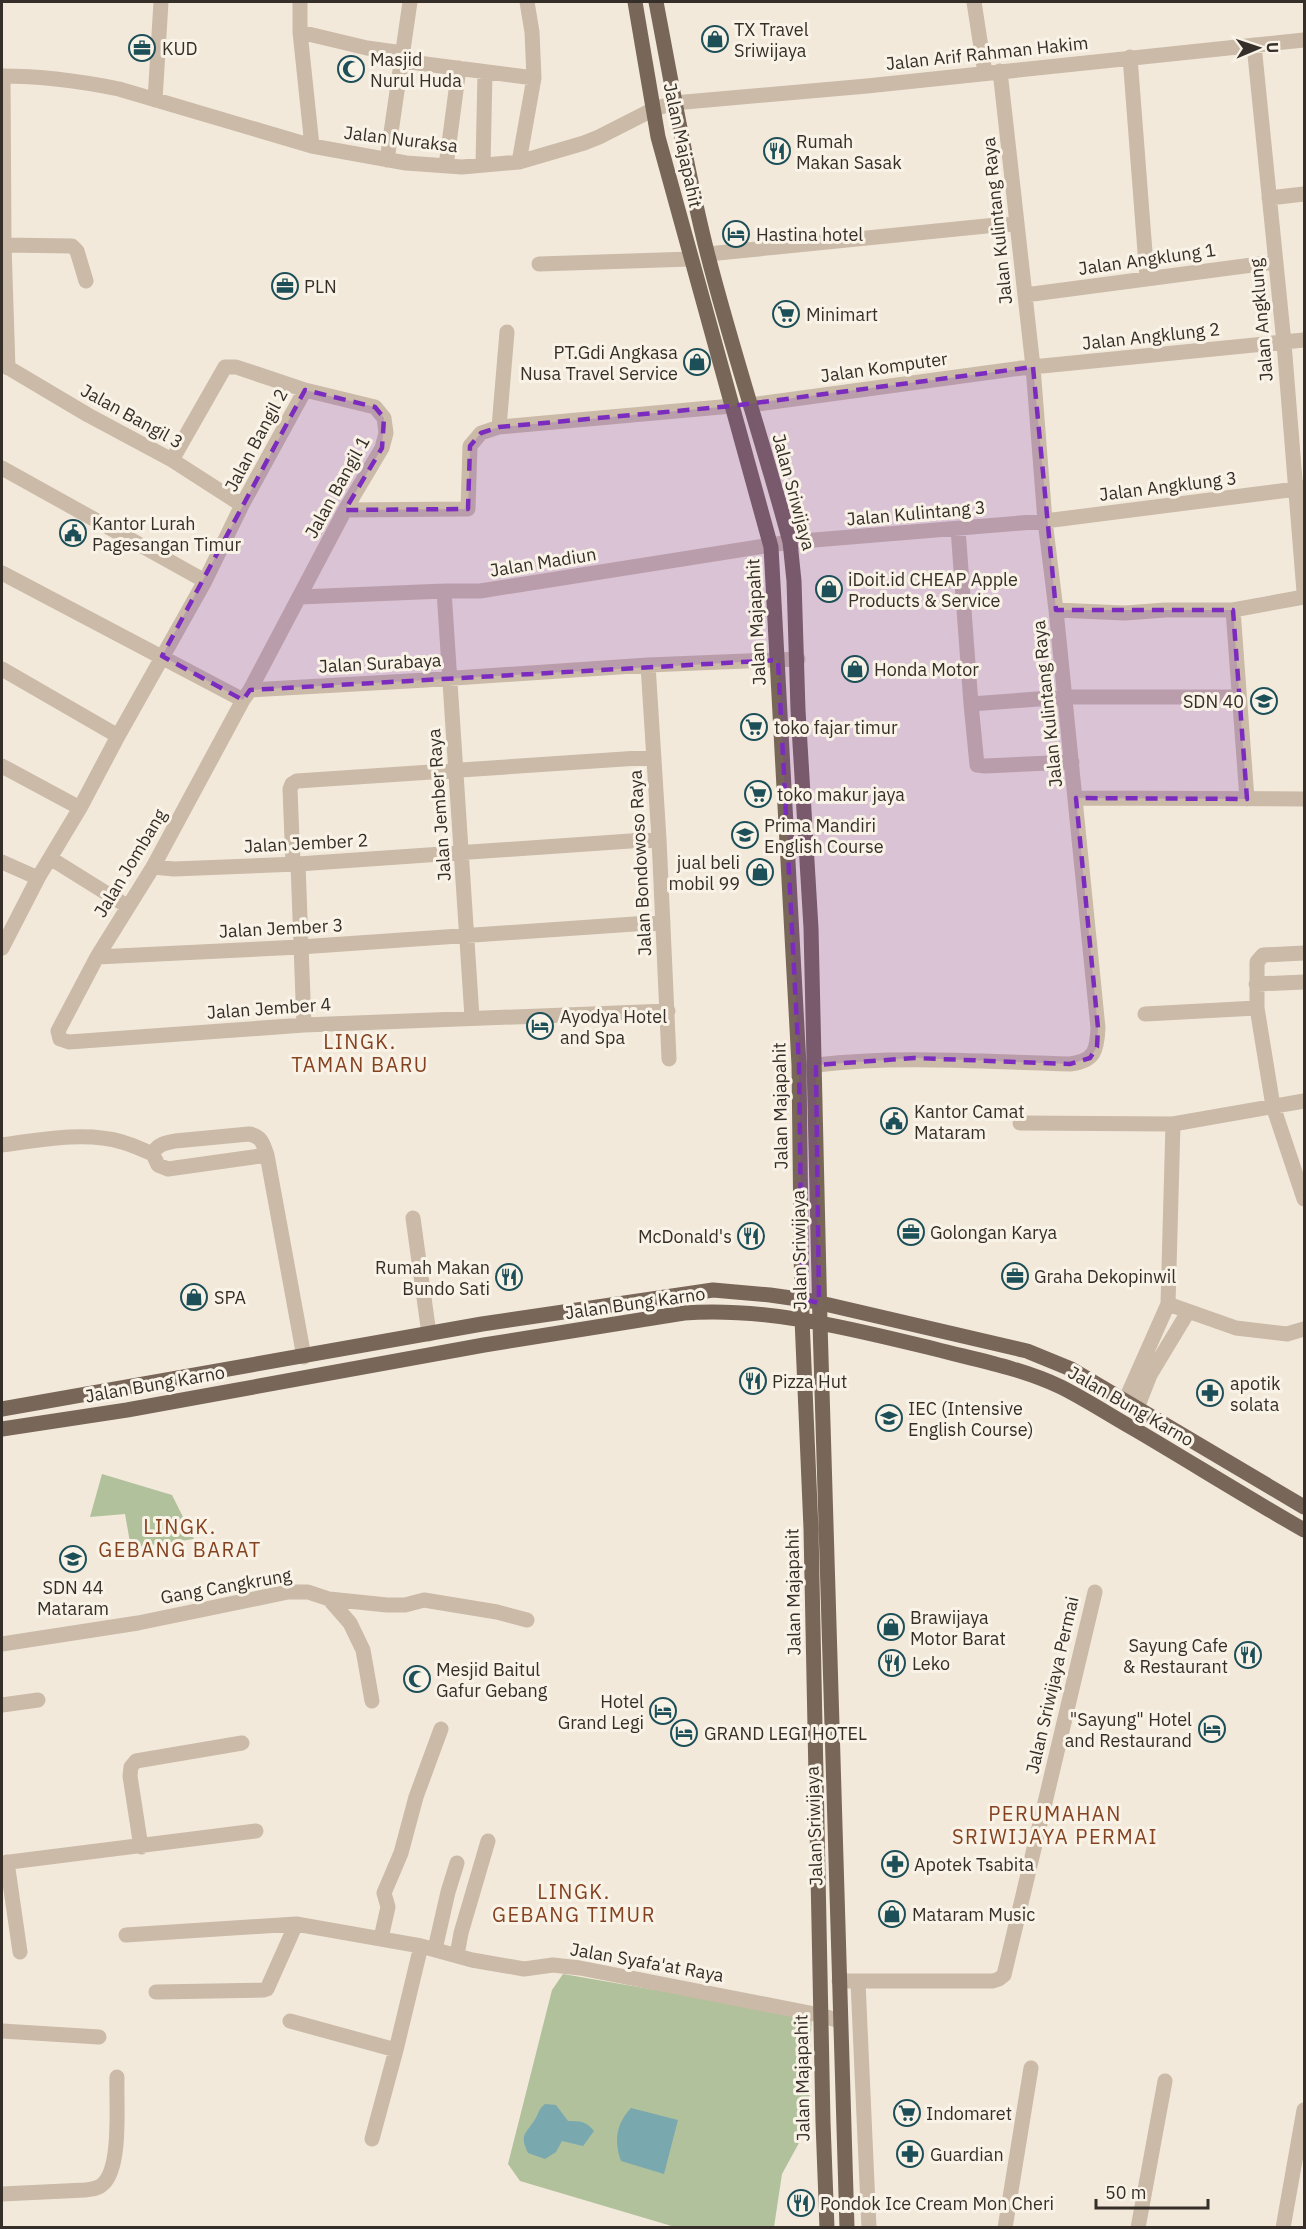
<svg xmlns="http://www.w3.org/2000/svg" width="1306" height="2229" viewBox="0 0 1306 2229" font-family="'IBM Plex Sans',sans-serif">
<rect width="100%" height="100%" fill="#f2e9db"/>
<path fill="#b1c19b" d="M102,1474L172,1495L194,1539L131,1548L125,1514L90,1517Z
M563,1974L812,2017L808,2079L812,2119L782,2174L774,2227H675L520,2181L508,2164L552,1990Z"/>
<path fill="#7aa8af" d="M545,2104L556,2105L568,2121C580,2121 586,2121 594,2131L583,2146L562,2141L556,2152L545,2159L528,2153C520,2136 524,2135 534,2121C539,2114 538,2109 545,2104Z
M631,2108L678,2120L664,2174L621,2161C614,2141 616,2124 631,2108Z"/>
<g fill="none" stroke-linecap="round" stroke-linejoin="round">
<path stroke="#cabaa7" stroke-width="15" d="M300,2V32L312,146
M974,2L985,73
M300,32L367,48L403,53
M1254,45L1284,343L1304,592
M1130,57L1147,278
M402,61L534,78
M2,76C41,76 80,81 119,89L312,146L406,163L462,167L519,162L584,143L599,137L654,109L674,103L867,86L1304,40
M3,76L4,245L8,368
M155,100L161,2
M387,160L410,2
M519,162L534,78L532,32L527,2
M483,165L485,73
M446,166L459,68
M1269,198L1304,194
M4,245L72,246L77,251L86,281
M708,254L1016,223
M539,264L691,259
M1025,295L1275,262
M2,364L88,415L172,460L242,505
M750,405L1022,368L1304,340
M499,427L507,332
M172,460L225,367H236L305,390L375,407L384,418L386,433L382,448L345,510L250,690
M2,468L205,581
M345,510L468,509L470,446L481,433L499,427L732,406
M958,529L971,704L1064,697H1239
M2,573L243,700L250,690L426,680L648,665L798,659
M444,591L472,1017
M300,597L444,591H480L790,542L1045,521L1304,488
M1056,610L1125,613L1165,610H1233L1304,597
M1233,610L1247,799
M648,665L659,839L669,1059
M2,669L118,736
M243,700L153,867L97,957L58,1031L60,1039L69,1042L304,1025L668,1011
M971,704L977,765L985,766L1072,762
M2,766L80,808
M1076,798L1304,799
M50,858L127,906
M2,862L38,878
M293,864L290,789L292,784L297,781L654,757
M298,864L304,1025
M153,867L174,869L298,864L659,839
M2,948L38,878L80,808L118,736L205,581L242,505L305,390
M1304,953L1263,955L1257,962V1008L1273,1106L1304,1199
M97,957L300,947L663,922
M1256,984L1304,982
M1145,1014L1257,1008
M816,1065C901,1055 985,1062 1070,1064C1095,1061 1097,1050 1098,1028L1056,610L1045,521L1033,367L1000,71
M1020,1123L1173,1124L1304,1101
M2,1145C39,1140 86,1131 122,1142C133,1145 143,1150 153,1154
M267,1155L168,1169L158,1165L153,1154C157,1144 165,1143 175,1141L249,1134C262,1136 263,1144 267,1155L304,1357
M413,1218L429,1334
M1168,1304L1236,1328L1287,1334L1304,1329
M1125,1401L1168,1304L1173,1124
M1137,1408L1150,1375L1188,1312
M329,1599L350,1623L363,1650L372,1701
M2,1644L138,1623L288,1592H308L329,1599L387,1605H405L424,1600L497,1612L527,1620
M2,1705L38,1700
M141,1847L130,1776L131,1767L136,1761L242,1743
M7,1862L20,1952
M2,1863L256,1831
M126,1935L296,1924
M381,1938L388,1907L384,1893L401,1853L416,1797L441,1729
M435,1949L448,1892L457,1863
M457,1955L461,1933L488,1841
M839,1981H993L999,1979L1004,1975L1095,1592
M858,1982L869,2228
M156,1992L264,1990L267,1989L296,1924L421,1946L472,1960L524,1969L553,1965L580,1968L820,2015L840,2021
M290,2021L396,2050
M2,2031L99,2037
M372,2139L396,2050L421,1946
M2,2194L85,2190C92,2189 98,2189 103,2184C122,2167 116,2102 117,2077
M1005,2228L1031,2068
M1138,2228L1165,2081
M1283,2228L1304,2110"/>
<path stroke="#786659" stroke-width="15" d="M635,2L658,137L771,547L799,1065L802,1319L811,1529L823,2122L827,2228
M656,2C672,85 686,169 707,252C732,350 764,445 790,542L794,581L798,710L811,928L820,1323L847,2228
M2,1409L482,1324L713,1290L770,1295L812,1301L1027,1351L1071,1369L1304,1507
M2,1429L127,1410L484,1345L684,1313C769,1307 852,1329 935,1349C977,1360 1021,1368 1061,1387C1087,1400 1111,1416 1136,1430C1192,1463 1248,1498 1304,1530"/>
</g>
<path fill="#7b2cbf" fill-opacity="0.2" stroke="#7b2cbf" stroke-width="4.5" stroke-dasharray="12 8" stroke-linejoin="round" d="M1033,367L1056,610H1233L1247,799L1076,798L1098,1028L1097,1047L1090,1058L1070,1064L914,1058L816,1065L819,1303L802,1299L799,1065L778,660L250,690L243,700L162,656L305,390L375,407L384,418L382,448L345,510L468,509L470,446L481,433L499,427L732,406Z"/>
<defs>
<symbol id="shop-ring" viewBox="-11 -11 22 22"><circle r="9.5" fill="#f9f3e7" stroke="#1d4f58" stroke-width="1.5"/><path d="M-5-2.5h2.3a2.7 3.5 0 0 1 5.4 0H5L5.5 6h-11ZM-1.5-2.5h3a1.5 2.3 0 0 0-3 0Z" fill="#1d4f58"/></symbol>
<symbol id="office-ring" viewBox="-11 -11 22 22"><circle r="9.5" fill="#f9f3e7" stroke="#1d4f58" stroke-width="1.5"/><path d="M-6-3h4V-5.5h4V-3h4V5H-6ZM-1-4.5V-3h2v-1.5ZM-6 0V1H6V0Z" fill="#1d4f58"/></symbol>
<symbol id="mosque-ring" viewBox="-11 -11 22 22"><circle r="9.5" fill="#f9f3e7" stroke="#1d4f58" stroke-width="1.5"/><path d="M3.5-4.9A6 6 0 1 0 3.5 4.9A5 5 0 1 1 3.5-4.9Z" fill="#1d4f58"/></symbol>
<symbol id="restaurant-ring" viewBox="-11 -11 22 22"><circle r="9.5" fill="#f9f3e7" stroke="#1d4f58" stroke-width="1.5"/><path d="M-5-6h1v4h1v-4h1v4h1v-4h1v5L-1.5 .5V6h-2V.5L-5-1ZM5-6V6H3V1.5H1.5Q1.5-4 5-6Z" fill="#1d4f58"/></symbol>
<symbol id="hotel-ring" viewBox="-11 -11 22 22"><circle r="9.5" fill="#f9f3e7" stroke="#1d4f58" stroke-width="1.5"/><path d="M-6-4.5h1.5V1H6V5H4.5V3h-9V5H-6ZM-4 0a1.8 1.8 0 1 1 3.6 0ZM.5 0V-2.5h3Q6-2.5 6 0Z" fill="#1d4f58"/></symbol>
<symbol id="supermarket-ring" viewBox="-11 -11 22 22"><circle r="9.5" fill="#f9f3e7" stroke="#1d4f58" stroke-width="1.5"/><path d="M-6-5.5h2.5l.6 2H6L4.5 2H-2.5L-4.4-4H-6ZM-1.5 3.2a1.3 1.3 0 1 0 .1 0ZM3 3.2a1.3 1.3 0 1 0 .1 0Z" fill="#1d4f58"/></symbol>
<symbol id="civic-ring" viewBox="-11 -11 22 22"><circle r="9.5" fill="#f9f3e7" stroke="#1d4f58" stroke-width="1.5"/><path d="M-.6-6.5H3V-4.5H.6V-3L4-1V1h2V6H-6V1h2V-1L-.6-3ZM-1.2 2.5V6h2.4V2.5Z" fill="#1d4f58"/></symbol>
<symbol id="school-ring" viewBox="-11 -11 22 22"><circle r="9.5" fill="#f9f3e7" stroke="#1d4f58" stroke-width="1.5"/><path d="M0-5L7-2L0 1L-7-2ZM-4 1L0 2.5L4 1V4Q0 6-4 4Z" fill="#1d4f58"/></symbol>
<symbol id="pharmacy-ring" viewBox="-11 -11 22 22"><circle r="9.5" fill="#f9f3e7" stroke="#1d4f58" stroke-width="1.5"/><path d="M-2-6h4v4h4v4h-4v4h-4v-4h-4v-4h4Z" fill="#1d4f58"/></symbol>
</defs>
<g fill-rule="evenodd">
<use href="#shop-ring" x="700" y="24" width="30" height="30"/>
<use href="#office-ring" x="127" y="33" width="30" height="30"/>
<use href="#mosque-ring" x="336" y="54" width="30" height="30"/>
<use href="#restaurant-ring" x="762" y="136" width="30" height="30"/>
<use href="#hotel-ring" x="721" y="219" width="30" height="30"/>
<use href="#office-ring" x="270" y="271" width="30" height="30"/>
<use href="#supermarket-ring" x="771" y="299" width="30" height="30"/>
<use href="#shop-ring" x="682" y="347" width="30" height="30"/>
<use href="#civic-ring" x="58" y="518" width="30" height="30"/>
<use href="#shop-ring" x="814" y="574" width="30" height="30"/>
<use href="#shop-ring" x="840" y="654" width="30" height="30"/>
<use href="#school-ring" x="1249" y="686" width="30" height="30"/>
<use href="#supermarket-ring" x="739" y="712" width="30" height="30"/>
<use href="#supermarket-ring" x="743" y="779" width="30" height="30"/>
<use href="#school-ring" x="730" y="820" width="30" height="30"/>
<use href="#shop-ring" x="745" y="857" width="30" height="30"/>
<use href="#hotel-ring" x="525" y="1011" width="30" height="30"/>
<use href="#civic-ring" x="879" y="1106" width="30" height="30"/>
<use href="#office-ring" x="896" y="1217" width="30" height="30"/>
<use href="#restaurant-ring" x="736" y="1221" width="30" height="30"/>
<use href="#office-ring" x="1000" y="1261" width="30" height="30"/>
<use href="#restaurant-ring" x="494" y="1262" width="30" height="30"/>
<use href="#shop-ring" x="179" y="1282" width="30" height="30"/>
<use href="#restaurant-ring" x="738" y="1366" width="30" height="30"/>
<use href="#pharmacy-ring" x="1195" y="1378" width="30" height="30"/>
<use href="#school-ring" x="874" y="1403" width="30" height="30"/>
<use href="#school-ring" x="58" y="1544" width="30" height="30"/>
<use href="#shop-ring" x="876" y="1612" width="30" height="30"/>
<use href="#restaurant-ring" x="1233" y="1640" width="30" height="30"/>
<use href="#restaurant-ring" x="877" y="1648" width="30" height="30"/>
<use href="#mosque-ring" x="402" y="1664" width="30" height="30"/>
<use href="#hotel-ring" x="648" y="1696" width="30" height="30"/>
<use href="#hotel-ring" x="1197" y="1714" width="30" height="30"/>
<use href="#hotel-ring" x="669" y="1718" width="30" height="30"/>
<use href="#pharmacy-ring" x="880" y="1849" width="30" height="30"/>
<use href="#shop-ring" x="877" y="1899" width="30" height="30"/>
<use href="#supermarket-ring" x="892" y="2098" width="30" height="30"/>
<use href="#pharmacy-ring" x="895" y="2139" width="30" height="30"/>
<use href="#restaurant-ring" x="786" y="2188" width="30" height="30"/>
</g>
<g text-anchor="middle" dominant-baseline="central" stroke-width="6" stroke-linejoin="round" paint-order="stroke">
<g font-size="18" fill="#362e28" stroke="#f9f3e7" text-anchor="start">
<text x="734" y="29">TX Travel<tspan x="734" dy="21">Sriwijaya</tspan></text>
<text x="162" y="48">KUD</text>
<text x="370" y="59">Masjid<tspan x="370" dy="21">Nurul Huda</tspan></text>
<text x="796" y="141">Rumah<tspan x="796" dy="21">Makan Sasak</tspan></text>
<text x="756" y="234">Hastina hotel</text>
<text x="304" y="286">PLN</text>
<text x="806" y="314">Minimart</text>
<text x="678" y="352" text-anchor="end">PT.Gdi Angkasa<tspan x="678" dy="21">Nusa Travel Service</tspan></text>
<text x="92" y="523">Kantor Lurah<tspan x="92" dy="21">Pagesangan Timur</tspan></text>
<text x="848" y="579">iDoit.id CHEAP Apple<tspan x="848" dy="21">Products &amp; Service</tspan></text>
<text x="874" y="669">Honda Motor</text>
<text x="1244" y="701" text-anchor="end">SDN 40</text>
<text x="774" y="727">toko fajar timur</text>
<text x="777" y="794">toko makur jaya</text>
<text x="764" y="825">Prima Mandiri<tspan x="764" dy="21">English Course</tspan></text>
<text x="740" y="862" text-anchor="end">jual beli<tspan x="740" dy="21">mobil 99</tspan></text>
<text x="560" y="1016">Ayodya Hotel<tspan x="560" dy="21">and Spa</tspan></text>
<text x="914" y="1111">Kantor Camat<tspan x="914" dy="21">Mataram</tspan></text>
<text x="930" y="1232">Golongan Karya</text>
<text x="732" y="1236" text-anchor="end">McDonald's</text>
<text x="490" y="1267" text-anchor="end">Rumah Makan<tspan x="490" dy="21">Bundo Sati</tspan></text>
<text x="1034" y="1276">Graha Dekopinwil</text>
<text x="214" y="1297">SPA</text>
<text x="772" y="1381">Pizza Hut</text>
<text x="1230" y="1383">apotik<tspan x="1230" dy="21">solata</tspan></text>
<text x="908" y="1408">IEC (Intensive<tspan x="908" dy="21">English Course)</tspan></text>
<text x="73" y="1587" text-anchor="middle">SDN 44<tspan x="73" dy="21">Mataram</tspan></text>
<text x="910" y="1617">Brawijaya<tspan x="910" dy="21">Motor Barat</tspan></text>
<text x="1228" y="1645" text-anchor="end">Sayung Cafe<tspan x="1228" dy="21">&amp; Restaurant</tspan></text>
<text x="912" y="1663">Leko</text>
<text x="436" y="1669">Mesjid Baitul<tspan x="436" dy="21">Gafur Gebang</tspan></text>
<text x="644" y="1701" text-anchor="end">Hotel<tspan x="644" dy="21">Grand Legi</tspan></text>
<text x="1192" y="1719" text-anchor="end">"Sayung" Hotel<tspan x="1192" dy="21">and Restaurand</tspan></text>
<text x="704" y="1733">GRAND LEGI HOTEL</text>
<text x="914" y="1864">Apotek Tsabita</text>
<text x="912" y="1914">Mataram Music</text>
<text x="926" y="2113">Indomaret</text>
<text x="930" y="2154">Guardian</text>
<text x="820" y="2203">Pondok Ice Cream Mon Cheri</text>
</g>
<g font-size="18" fill="#362e28" stroke="#f9f3e7">
<text transform="translate(987 53) rotate(-6)">Jalan Arif Rahman Hakim</text>
<text transform="translate(401 139) rotate(7)">Jalan Nuraksa</text>
<text transform="translate(683 145) rotate(78)">Jalan Majapahit</text>
<text transform="translate(997 221) rotate(-96)">Jalan Kulintang Raya</text>
<text transform="translate(1147 259) rotate(-8)">Jalan Angklung 1</text>
<text transform="translate(1261 320) rotate(-95)">Jalan Angklung</text>
<text transform="translate(1151 336) rotate(-6)">Jalan Angklung 2</text>
<text transform="translate(884 367) rotate(-8)">Jalan Komputer</text>
<text transform="translate(132 416) rotate(29)">Jalan Bangil 3</text>
<text transform="translate(256 440) rotate(-62)">Jalan Bangil 2</text>
<text transform="translate(1168 486) rotate(-7)">Jalan Angklung 3</text>
<text transform="translate(337 487) rotate(-61)">Jalan Bangil 1</text>
<text transform="translate(794 492) rotate(75)">Jalan Sriwijaya</text>
<text transform="translate(916 513) rotate(-5)">Jalan Kulintang 3</text>
<text transform="translate(543 562) rotate(-9)">Jalan Madiun</text>
<text transform="translate(756 622) rotate(-93)">Jalan Majapahit</text>
<text transform="translate(380 663) rotate(-3)">Jalan Surabaya</text>
<text transform="translate(1047 704) rotate(-96)">Jalan Kulintang Raya</text>
<text transform="translate(439 805) rotate(-94)">Jalan Jember Raya</text>
<text transform="translate(306 843) rotate(-3)">Jalan Jember 2</text>
<text transform="translate(130 863) rotate(-59)">Jalan Jombang</text>
<text transform="translate(640 863) rotate(-93)">Jalan Bondowoso Raya</text>
<text transform="translate(281 928) rotate(-3)">Jalan Jember 3</text>
<text transform="translate(269 1008) rotate(-4)">Jalan Jember 4</text>
<text transform="translate(780 1106) rotate(-91)">Jalan Majapahit</text>
<text transform="translate(799 1250) rotate(-91)">Jalan Sriwijaya</text>
<text transform="translate(635 1303) rotate(-8)">Jalan Bung Karno</text>
<text transform="translate(155 1384) rotate(-10)">Jalan Bung Karno</text>
<text transform="translate(1131 1406) rotate(30)">Jalan Bung Karno</text>
<text transform="translate(226 1586) rotate(-10)">Gang Cangkrung</text>
<text transform="translate(793 1592) rotate(-91)">Jalan Majapahit</text>
<text transform="translate(1052 1685) rotate(-77)">Jalan Sriwijaya Permai</text>
<text transform="translate(814 1826) rotate(-92)">Jalan Sriwijaya</text>
<text transform="translate(647 1962) rotate(10)">Jalan Syafa'at Raya</text>
<text transform="translate(802 2078) rotate(-91)">Jalan Majapahit</text>
</g>
<g font-size="20" letter-spacing="1.5" fill="#854221" stroke="#f9f3e7">
<text x="360" y="1041">LINGK.<tspan x="360" dy="23">TAMAN BARU</tspan></text>
<text x="180" y="1526">LINGK.<tspan x="180" dy="23">GEBANG BARAT</tspan></text>
<text x="1055" y="1813">PERUMAHAN<tspan x="1055" dy="23">SRIWIJAYA PERMAI</tspan></text>
<text x="574" y="1891">LINGK.<tspan x="574" dy="23">GEBANG TIMUR</tspan></text>
</g>
</g>
<rect width="1306" height="2229" fill="none" stroke="#362e28" stroke-width="6"/>
<g transform="translate(1258 48) rotate(88)" stroke="#f9f3e7" stroke-width="4.5" paint-order="stroke">
<path d="M0-4.5L10 22L0 15L-10 22Z" fill="#362e28"/>
<text y="-9" font-size="16" font-weight="bold" text-anchor="middle" fill="#362e28">U</text>
</g>
<path d="M1096 2199v9h112v-9" fill="none" stroke="#362e28" stroke-width="3"/>
<text x="1105" y="2199" font-size="18" fill="#362e28" stroke="#f9f3e7" stroke-width="4.5" paint-order="stroke">50 m</text>
</svg>
